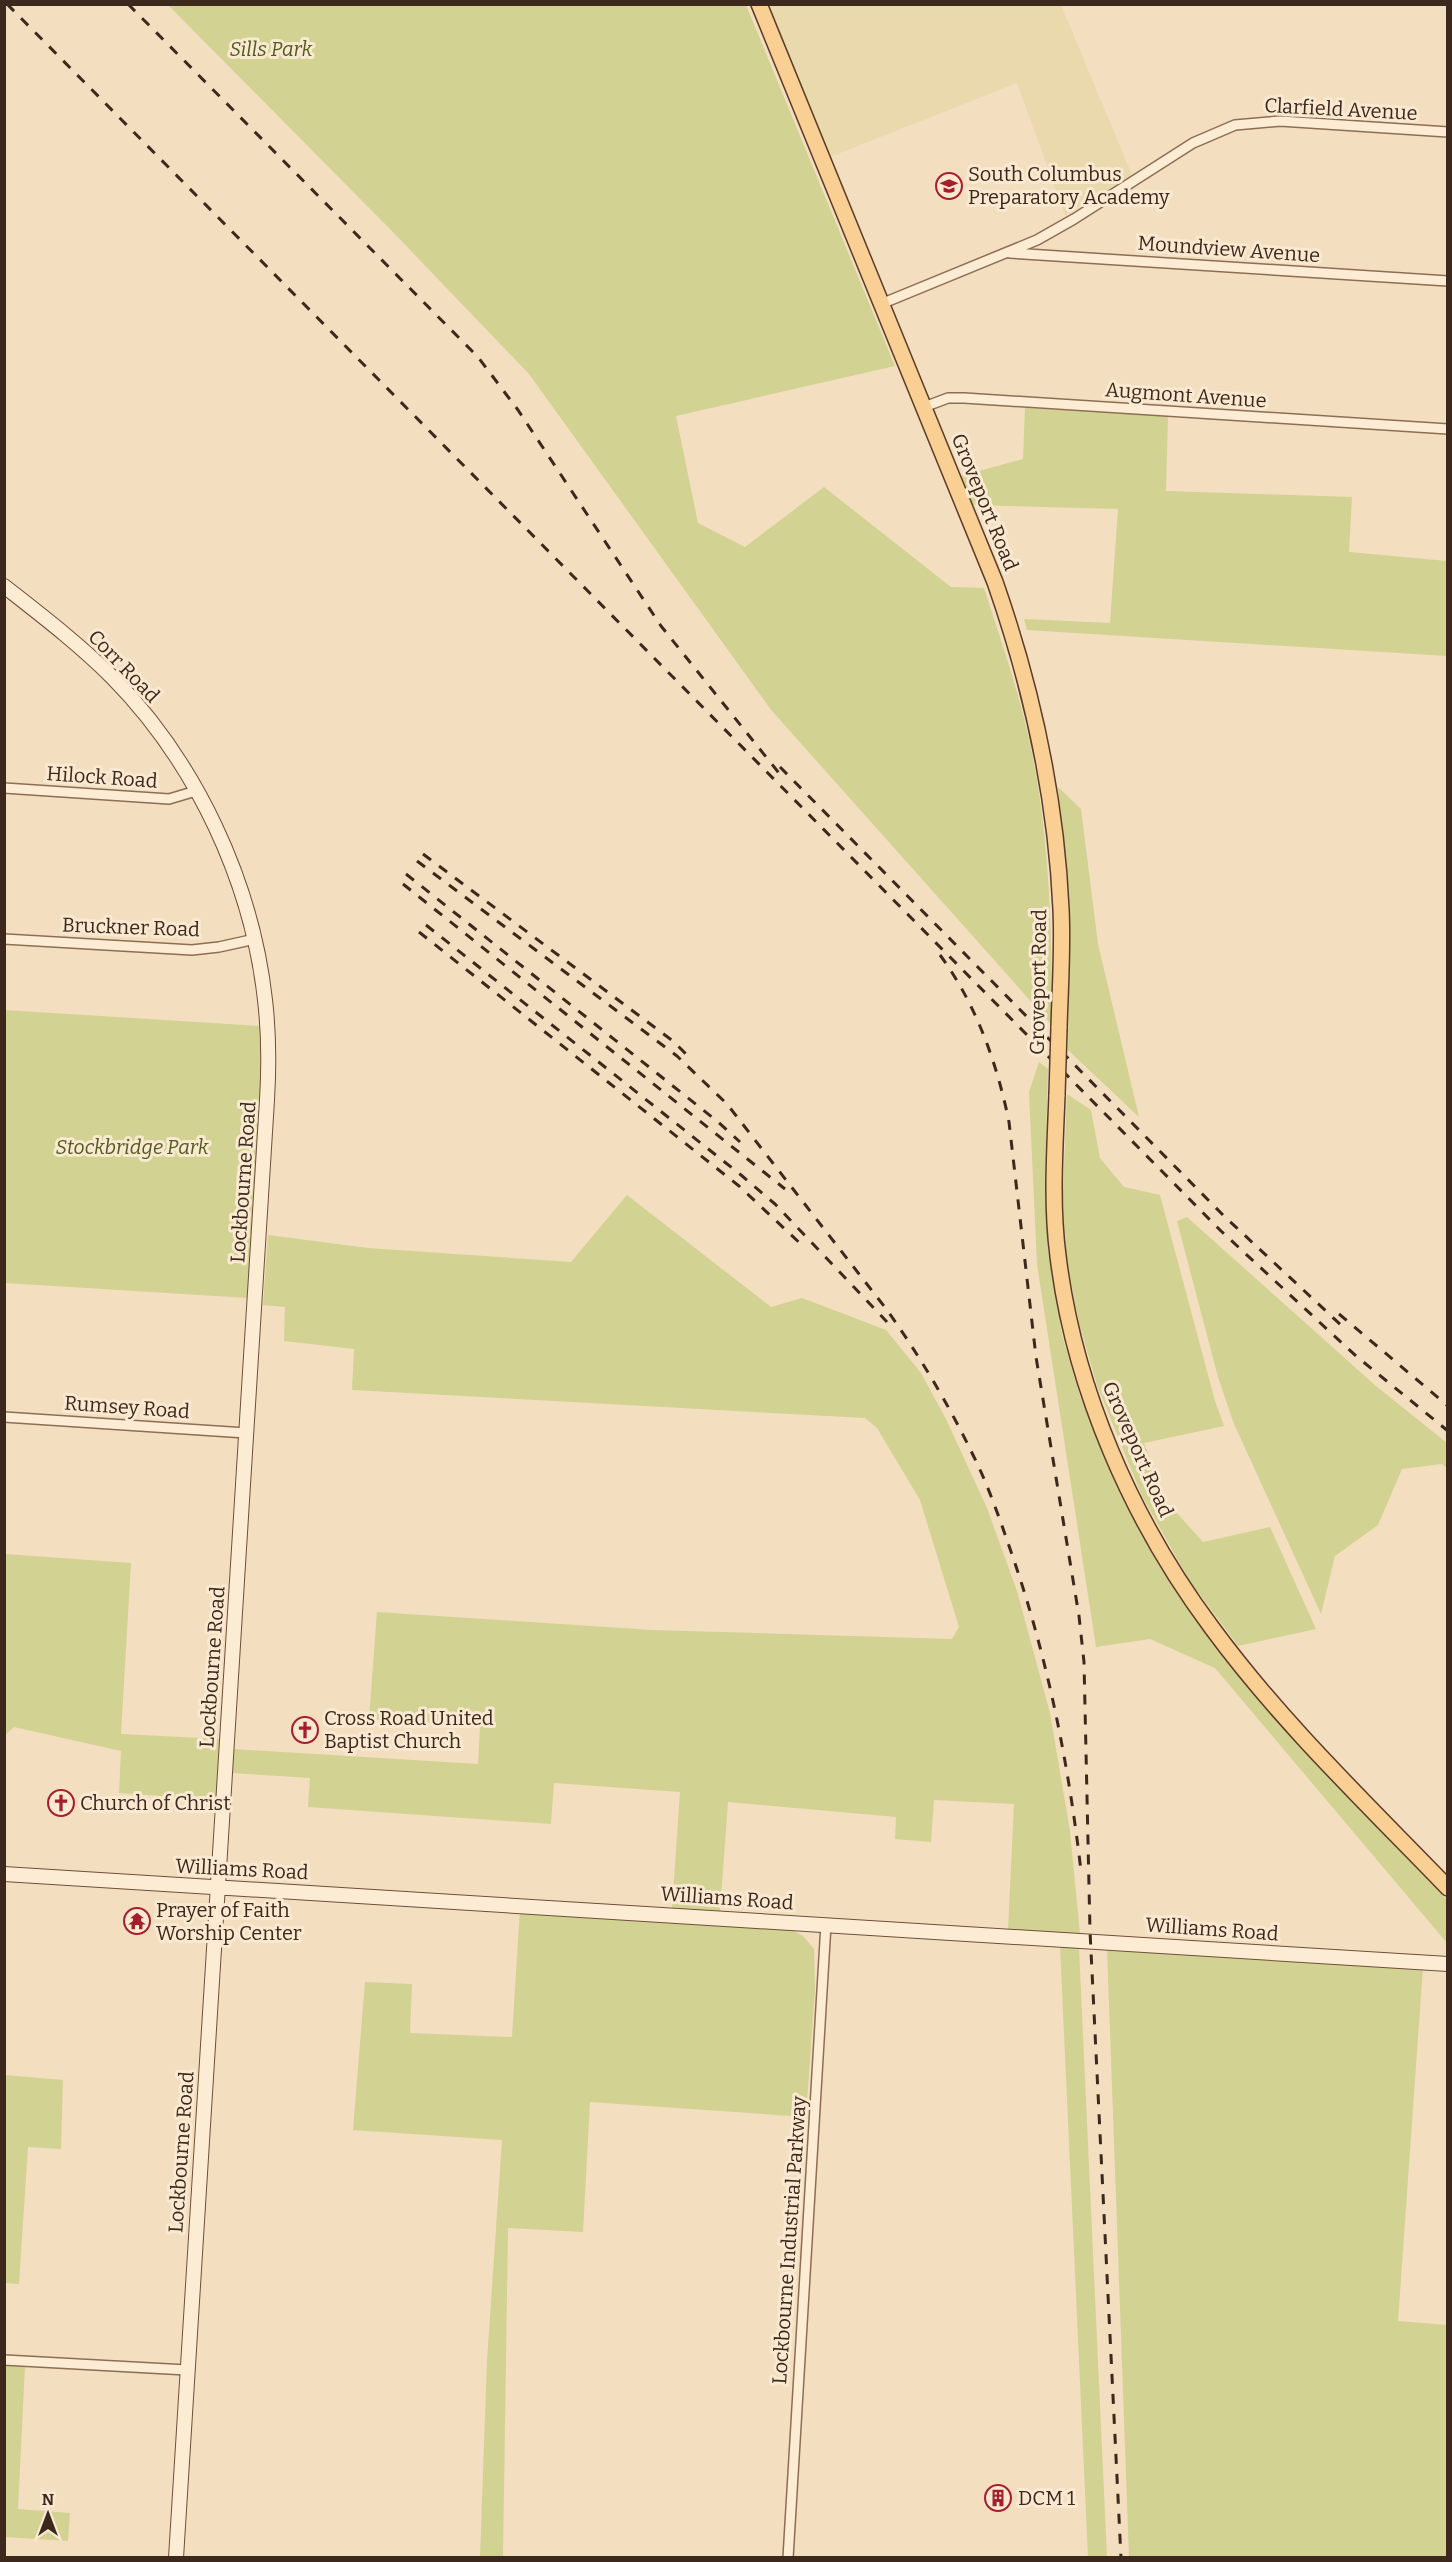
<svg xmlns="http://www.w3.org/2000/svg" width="1452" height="2562" viewBox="0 0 1452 2562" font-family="Bitter,serif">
<rect width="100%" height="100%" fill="#f3dec0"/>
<path fill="#e9d9ac" d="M769,5H1061L1132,175L1065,215L1017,83L830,157Z"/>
<path fill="#d2d292" d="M168,5H746L895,366L676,416L698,523L745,547L824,487L951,587L984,588C1002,644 1022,700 1033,758C1050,846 1052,936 1052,1025L772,711L529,374L390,229Z
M1025,408L1168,416L1166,491L1352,497L1349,552L1447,561V656L1027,630L1024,619L1110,623L1118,509L972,505L961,476L1023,459Z
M1058,787L1081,809L1098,944L1139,1117L1068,1050L1069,909Z
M4,1010L261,1026L263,1091L248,1298L5,1283Z
M1039,1062L1048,1069L1045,1183L1048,1250L1062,1335L1080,1396L1122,1493L1160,1565L1220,1653L1308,1753L1447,1900V1943L1215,1668L1150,1639L1096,1647L1037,1264L1029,1092Z
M1067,1094L1091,1110L1100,1158L1124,1187L1160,1195L1215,1401L1224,1426L1144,1443L1166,1501L1203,1542L1270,1527L1316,1629L1238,1646L1189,1580L1142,1496L1097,1385L1079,1323L1065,1251L1063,1192Z
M627,1195L771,1307L802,1298L886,1330L921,1373L946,1419L987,1508L1017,1591L1050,1713L1070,1831L1080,1934L1008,1930L1014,1804L934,1800L931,1842L895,1839L896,1817L728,1802L720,1911L672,1909L680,1792L554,1783L551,1824L308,1807L310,1778L232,1773L233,1749L478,1764L480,1726L369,1719L377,1612L652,1630L952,1639L959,1627L920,1500L877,1428L865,1418L352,1390L354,1349L284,1341L285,1307L263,1305L268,1235L368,1248L571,1262Z
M1187,1217L1376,1386L1447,1443V1468L1442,1464L1402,1469L1378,1525L1335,1556L1321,1614L1234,1424L1218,1377L1177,1221Z
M5,1554L131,1563L121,1734L221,1739L216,1800L119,1793L121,1751L14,1727L5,1735Z
M520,1909L792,1930L803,1936L814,1949L815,1989L806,2117L590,2102L583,2232L508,2228L503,2557H480L487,2361L502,2140L353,2130L365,1982L412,1984L410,2033L512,2037Z
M1060,1946L1079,1948L1107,2557H1088Z
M1107,1948L1423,1967L1398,2321L1447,2325V2557H1129Z
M5,2075L63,2080L61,2149L28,2147L19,2284L5,2283Z
M4,2365L25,2366L18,2509L70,2513L68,2541L5,2537Z"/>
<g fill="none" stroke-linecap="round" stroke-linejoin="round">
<defs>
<path id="street" d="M1010,253L1448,281
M881,304L1037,240L1074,219L1193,143L1235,125L1280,121L1448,132
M924,407L948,398H964L1448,429
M4,788L169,799L196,791
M4,939L192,950L219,947L255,939
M4,1417L246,1433
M4,2360L187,2370
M788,2558L826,1924"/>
<path id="secondary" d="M4,586C41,615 79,644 112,677C196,762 252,882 265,1000C269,1034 269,1067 267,1100L176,2558
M4,1874L1448,1964"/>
<path id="primary" d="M759,4L995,582C1032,688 1056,797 1061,909C1063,949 1060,989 1059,1028
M1057,1095C1055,1148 1051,1203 1058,1256C1074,1388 1132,1521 1212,1628C1281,1722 1367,1804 1448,1888"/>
</defs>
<use href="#street" stroke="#8e6d55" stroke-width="12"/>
<use href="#secondary" stroke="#704e39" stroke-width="16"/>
<use href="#primary" stroke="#5b3c2a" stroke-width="18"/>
<use href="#street" stroke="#fcecd4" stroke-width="9"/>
<use href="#secondary" stroke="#fcecd4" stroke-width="14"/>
<use href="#primary" stroke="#facf93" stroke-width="15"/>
<path stroke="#3c281c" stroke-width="3" stroke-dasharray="10 10" stroke-linecap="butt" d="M7,4L1221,1231L1356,1356L1448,1431
M128,4L478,357L518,410L661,626L783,778
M780,767L1224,1216L1342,1326
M423,854L673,1041L688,1056
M417,861L677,1056L727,1104L887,1310C919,1355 949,1405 973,1455C987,1483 998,1514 1008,1543C1046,1650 1068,1759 1081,1871
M406,874L717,1121L740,1142
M403,884L785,1189
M426,925L741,1175L775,1204L887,1322
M419,932L739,1186L804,1247
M940,955C976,1004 997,1063 1009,1122L1036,1357L1079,1616L1084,1662L1090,1931L1121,2558
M1339,1314L1448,1406"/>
<defs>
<path id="primary-bridge" d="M1057,1095L1059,1028"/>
</defs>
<use href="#primary-bridge" stroke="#5b3c2a" stroke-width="18" stroke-linecap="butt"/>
<use href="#primary-bridge" stroke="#facf93" stroke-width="15"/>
</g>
<defs>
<symbol id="school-ring" viewBox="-11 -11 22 22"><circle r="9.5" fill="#f9e9d0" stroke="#a41e2e" stroke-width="1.5"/><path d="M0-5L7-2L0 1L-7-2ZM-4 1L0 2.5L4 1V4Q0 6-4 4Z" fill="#a41e2e"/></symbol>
<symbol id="church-ring" viewBox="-11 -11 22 22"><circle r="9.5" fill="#f9e9d0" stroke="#a41e2e" stroke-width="1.5"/><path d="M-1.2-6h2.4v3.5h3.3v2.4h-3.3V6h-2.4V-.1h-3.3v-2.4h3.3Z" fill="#a41e2e"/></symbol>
<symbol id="temple-ring" viewBox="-11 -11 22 22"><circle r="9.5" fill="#f9e9d0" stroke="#a41e2e" stroke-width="1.5"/><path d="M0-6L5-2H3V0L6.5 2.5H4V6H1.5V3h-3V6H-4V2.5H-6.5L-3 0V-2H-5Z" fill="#a41e2e"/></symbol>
<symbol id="building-ring" viewBox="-11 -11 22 22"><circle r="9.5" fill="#f9e9d0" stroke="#a41e2e" stroke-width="1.5"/><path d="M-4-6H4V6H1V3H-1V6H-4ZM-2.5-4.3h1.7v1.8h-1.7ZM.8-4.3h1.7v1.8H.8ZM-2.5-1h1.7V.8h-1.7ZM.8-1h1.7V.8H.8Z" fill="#a41e2e"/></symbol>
</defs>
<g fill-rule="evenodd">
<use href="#school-ring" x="934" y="171" width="30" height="30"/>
<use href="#church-ring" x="290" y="1715" width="30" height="30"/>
<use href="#church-ring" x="46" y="1788" width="30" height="30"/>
<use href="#temple-ring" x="122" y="1906" width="30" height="30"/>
<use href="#building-ring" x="983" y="2483" width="30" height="30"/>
</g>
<g text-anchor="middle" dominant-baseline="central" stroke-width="6" stroke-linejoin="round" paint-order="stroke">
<g font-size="20" font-style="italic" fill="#525b20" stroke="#f9e9d0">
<text x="271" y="49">Sills Park</text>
<text x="132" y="1147">Stockbridge Park</text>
</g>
<g font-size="20" fill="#3c281c" stroke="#f9e9d0">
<text transform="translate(1341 109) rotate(3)">Clarfield Avenue</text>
<text transform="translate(1229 249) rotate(4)">Moundview Avenue</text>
<text transform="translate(1186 395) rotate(4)">Augmont Avenue</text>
<text transform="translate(985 502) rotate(68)">Groveport Road</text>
<text transform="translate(124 666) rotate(46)">Corr Road</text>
<text transform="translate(102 777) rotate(4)">Hilock Road</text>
<text transform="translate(131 927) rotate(2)">Bruckner Road</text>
<text transform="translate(1038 982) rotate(-89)">Groveport Road</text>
<text transform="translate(243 1182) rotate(-86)">Lockbourne Road</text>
<text transform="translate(127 1407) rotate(4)">Rumsey Road</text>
<text transform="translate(1138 1449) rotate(66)">Groveport Road</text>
<text transform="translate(212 1667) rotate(-86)">Lockbourne Road</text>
<text transform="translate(242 1869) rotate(3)">Williams Road</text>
<text transform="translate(727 1898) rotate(4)">Williams Road</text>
<text transform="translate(1212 1929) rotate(4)">Williams Road</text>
<text transform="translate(181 2152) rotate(-86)">Lockbourne Road</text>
<text transform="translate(789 2240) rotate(-86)">Lockbourne Industrial Parkway</text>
</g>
<g font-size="20" fill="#3c281c" stroke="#f9e9d0" text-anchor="start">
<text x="968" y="174">South Columbus<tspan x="968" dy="23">Preparatory Academy</tspan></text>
<text x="324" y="1718">Cross Road United<tspan x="324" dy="23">Baptist Church</tspan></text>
<text x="80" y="1803">Church of Christ</text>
<text x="156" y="1910">Prayer of Faith<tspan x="156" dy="23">Worship Center</tspan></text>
<text x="1018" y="2498">DCM 1</text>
</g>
</g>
<rect width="1452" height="2562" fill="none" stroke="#3c281c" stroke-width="12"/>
<g transform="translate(48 2514)" stroke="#f9e9d0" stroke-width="4.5" paint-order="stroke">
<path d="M0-4.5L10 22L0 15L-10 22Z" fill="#3c281c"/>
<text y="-9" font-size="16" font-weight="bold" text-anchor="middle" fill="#3c281c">N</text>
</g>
</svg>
